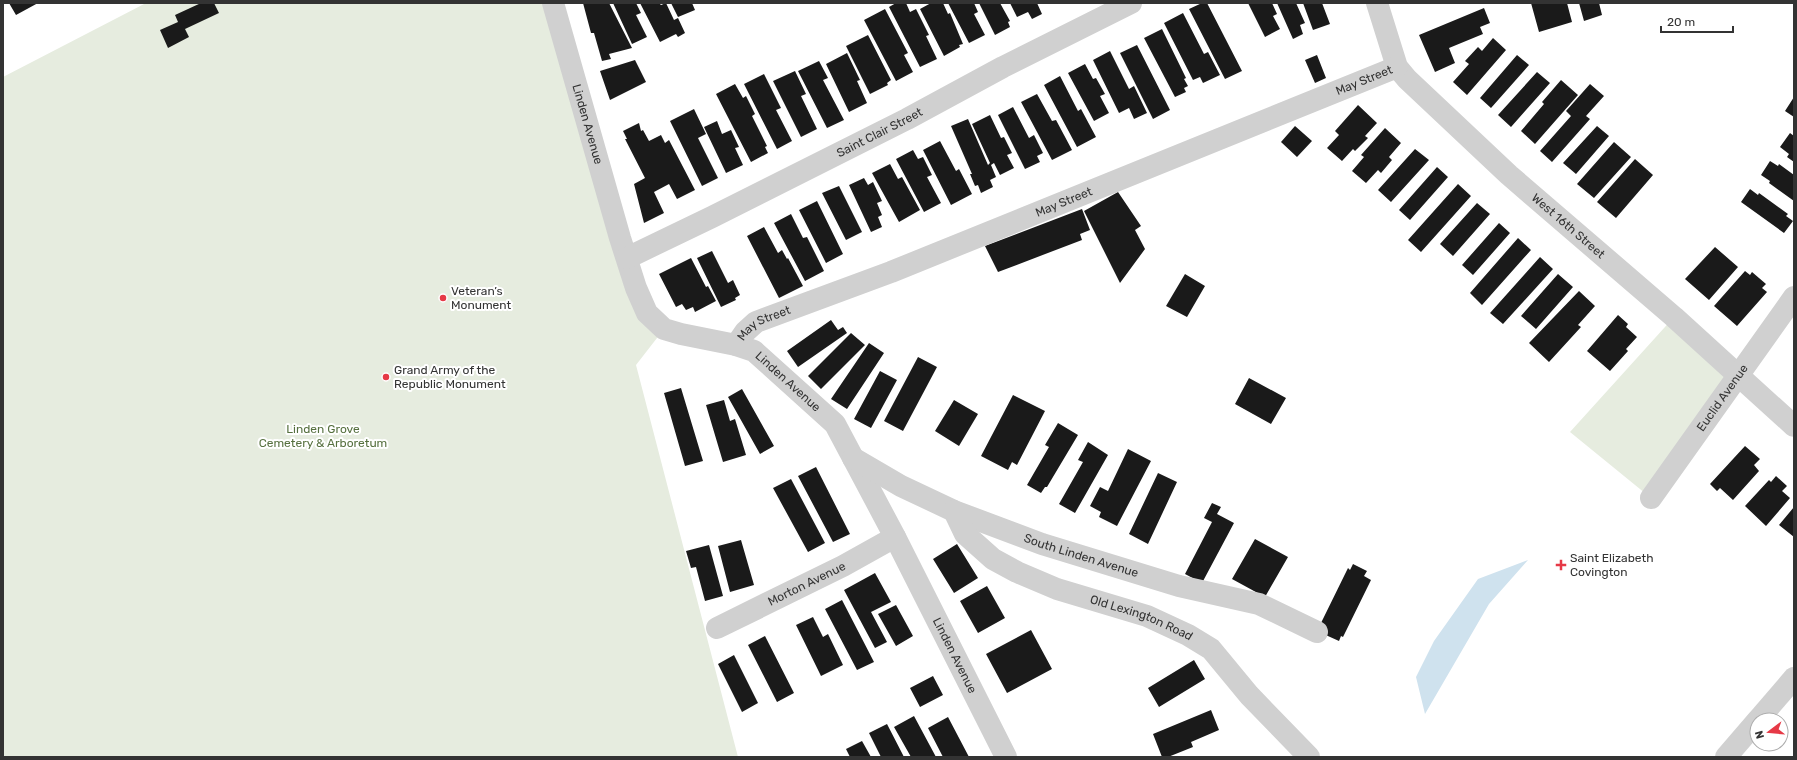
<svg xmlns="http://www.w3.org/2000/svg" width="1797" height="760" viewBox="0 0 1797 760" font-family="Rubik,sans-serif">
<rect width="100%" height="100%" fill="#fff"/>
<path fill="#e6ecdf" d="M146,3H553L620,238L664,329L636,365L738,757H3V77Z
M1674,317L1739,374L1651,498L1570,432Z"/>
<path fill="#cfe2ee" d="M1528,560L1489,604L1425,714L1416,677L1434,641L1478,579Z"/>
<path fill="#1a1a1a" d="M9,3H38L16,15Z
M201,3H214L219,13L185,29L189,37L168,48L160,30L178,22L175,15Z
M583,3H609L632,48L609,54L611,59L602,61L594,33H591Z
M613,3H636L641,13L636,15L647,37L632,44Z
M640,3H659L661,5L666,3L674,20L678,18L685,33L678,37L676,34L660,42Z
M671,3H692L695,10L678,17Z
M896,3H906L910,12L916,9L929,35L926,36L937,59L920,67L889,7Z
M931,3H943L948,14L950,13L963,44L959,45L960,47L944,56L920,9Z
M948,3H974L978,12L974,14L985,35L969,43Z
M979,3H1000L1010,21L1008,22L1010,27L995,35Z
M1010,3H1037L1042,14L1032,19L1028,12L1017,17Z
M1202,3H1207L1242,71L1225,79L1189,9Z
M1248,3H1272L1277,14L1273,16L1280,29L1265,37Z
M1277,3H1296L1305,23L1300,25L1303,34L1293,39Z
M1303,3H1322L1330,24L1313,30Z
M1531,3H1567L1572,22L1539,32Z
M1579,3H1599L1602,15L1584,21Z
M1484,8L1490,23L1480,27L1483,34L1449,48L1455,63L1435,72L1419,35Z
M885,9L908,53L904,55L913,72L896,81L864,20Z
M1183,13L1204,54L1208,52L1220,75L1203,83L1200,77L1193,80L1164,23Z
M1162,29L1186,78L1184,79L1188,86L1184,88L1186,92L1175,97L1144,38Z
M868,35L891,80L887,83L888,85L870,94L846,46Z
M1493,38L1506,50L1467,95L1453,82L1469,64L1465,61L1478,47L1482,51Z
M1137,45L1170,110L1153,119L1120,53Z
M1110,51L1129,89L1134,86L1147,113L1134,119L1129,108L1119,113L1093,60Z
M847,53L860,80L857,81L867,103L849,112L826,64Z
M1317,55L1326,78L1315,83L1305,60Z
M1517,55L1529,65L1491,108L1480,98Z
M635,60L646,82L610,100L600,71Z
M819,61L828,78L823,80L844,120L827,128L798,71Z
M1085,64L1093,79L1096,78L1105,94L1100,96L1109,113L1094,121L1068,73Z
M795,71L806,94L801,96L817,129L801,137L773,81Z
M1537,72L1550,83L1511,127L1498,115Z
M764,74L781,108L776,110L792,141L777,149L744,84Z
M1060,76L1078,111L1081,109L1096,137L1077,147L1044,85Z
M1561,80L1578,95L1535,144L1521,131L1544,104L1542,102Z
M735,84L743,98L746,96L755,114L752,116L767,146L765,147L768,153L751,162L716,94Z
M1590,84L1604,96L1586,116L1590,119L1552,162L1540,151L1571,116L1566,111Z
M1037,94L1052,121L1056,120L1072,150L1052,160L1021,102Z
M1794,97V117L1785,111Z
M1358,105L1377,123L1365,136L1368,138L1355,151L1353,149L1342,161L1327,148L1339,135L1335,131Z
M1013,107L1029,138L1034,135L1043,153L1037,156L1040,162L1025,169L998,115Z
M694,109L706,134L698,138L718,178L702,186L670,121Z
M990,115L1001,138L1004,137L1012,153L1007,155L1014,168L1000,175L994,163L991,165L996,177L990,180L993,187L981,193L978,185L975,186L970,174H972L951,126L968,119L988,165L990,163L972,124Z
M717,121L722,134L731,130L739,147L735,148L743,165L726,173L704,127Z
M639,123L641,131L643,130L649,141L661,135L665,143L669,140L695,190L677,199L669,184L654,192L664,213L644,223L634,184L645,178L625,139H627L623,131Z
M1295,126L1312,141L1297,157L1281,142Z
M1597,126L1609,136L1576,174L1563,163Z
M1385,128L1401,143L1389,157L1392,160L1381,173L1378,170L1366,183L1352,171L1364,157L1361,155Z
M1790,133L1794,136V162L1787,157L1789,154L1780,147Z
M940,141L956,171L959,169L972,194L951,205L923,150Z
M1614,142L1631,157L1594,198L1577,184Z
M1415,149L1429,160L1391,202L1378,190Z
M913,150L918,159L923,157L932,175L927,177L941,203L924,212L896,159Z
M1635,159L1653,175L1616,218L1597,202Z
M1770,161L1778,166L1779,164L1794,175V201L1769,183L1770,181L1761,175Z
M890,164L898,179L902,177L920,210L899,222L872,173Z
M1437,167L1448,177L1410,220L1399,210Z
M864,178L868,185L873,182L882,201L877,203L882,215L878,217L882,227L871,232L849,185Z
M1458,184L1471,196L1421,252L1408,240Z
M839,186L862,232L846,240L822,193Z
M1750,189L1758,195L1759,193L1788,214L1786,216L1793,221L1784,233L1741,202Z
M1118,192L1141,226L1135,230L1145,249L1120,283L1084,211Z
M817,201L843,254L826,263L799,210Z
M1477,203L1490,214L1453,256L1440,244Z
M1082,209L1090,230L1080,234L1082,240L998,272L985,246Z
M791,214L803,238L807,237L824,271L805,281L774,223Z
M1499,223L1510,233L1473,275L1462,265Z
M764,227L778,253L782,250L787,259L788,258L803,286L779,298L747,236Z
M1518,238L1531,250L1482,305L1470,293Z
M1715,247L1738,267L1709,300L1685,279Z
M712,251L728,283L733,280L740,295L735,298L736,300L721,307L697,258Z
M1540,257L1553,269L1503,324L1490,313Z
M691,258L706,287L708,286L716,301L695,312L693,307L686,310L682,304L676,307L659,274Z
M1745,271L1750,275L1752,272L1766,284L1762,288L1767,292L1737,326L1714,306Z
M1185,274L1205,286L1187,317L1166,306Z
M1558,274L1573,287L1536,329L1521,316Z
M1579,291L1595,306L1578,325L1581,327L1549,362L1529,343Z
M1618,315L1628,324L1626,327L1637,337L1626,349L1628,351L1610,371L1587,351Z
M831,320L838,330L843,327L847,333L798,367L787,351Z
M851,333L865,345L821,389L808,376Z
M869,343L884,353L847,409L831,399Z
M918,357L937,367L903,431L884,421Z
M880,371L897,380L871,428L854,419Z
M1249,378L1286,398L1271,424L1235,404Z
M681,388L703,461L685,466L664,393Z
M742,389L774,446L760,454L728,397Z
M1013,395L1045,411L1017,465L1012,462L1008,470L981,456Z
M724,400L730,421L735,419L746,455L723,462L706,405Z
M954,400L978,414L959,446L935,431Z
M1058,423L1078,435L1047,487H1045L1041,493L1027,485L1049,447L1045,445Z
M1088,442L1108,455L1075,513L1059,504L1083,462L1078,460Z
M1745,446L1760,459L1754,465L1759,471L1733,500L1720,488L1717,491L1710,484Z
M1128,449L1151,461L1117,526L1099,517L1101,512L1090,506L1100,487L1108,491Z
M816,467L850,534L833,542L798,476Z
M1158,473L1177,482L1148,544L1129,534Z
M1776,476L1787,486L1782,491L1790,498L1766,526L1745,506L1769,480L1771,482Z
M791,479L825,543L808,552L773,488Z
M1212,503L1221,507L1217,514L1234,523L1202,583L1185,574L1212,522L1204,518Z
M1794,507V537L1779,525Z
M1255,539L1288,557L1265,597L1232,579Z
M741,540L754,585L730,592L718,546Z
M957,544L978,578L954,593L933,559Z
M709,545L723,596L705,601L696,567L691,568L686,551Z
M1353,564L1367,571L1364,576L1371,580L1343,637L1341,636L1339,641L1319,632L1320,625L1348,568L1350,570Z
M875,573L891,602L871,612L887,642L875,648L844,590Z
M987,586L1005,618L978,633L960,601Z
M842,600L874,662L857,670L825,609Z
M896,605L913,636L896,646L878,614Z
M813,617L823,637L828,634L843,665L821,676L796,625Z
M1031,630L1052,669L1007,693L986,654Z
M765,636L794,693L777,702L748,645Z
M734,655L758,703L742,712L718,664Z
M1194,660L1205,679L1159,707L1148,688Z
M933,676L943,695L920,707L910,688Z
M1211,710L1219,730L1191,742L1193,747L1168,757H1162L1153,734Z
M914,716L936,757H911L894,727Z
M948,717L969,757H943L928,728Z
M887,724L904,757H881L869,733Z
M862,741L871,757H850L846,749Z"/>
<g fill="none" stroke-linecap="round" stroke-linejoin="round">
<g stroke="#d0d0d0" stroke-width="22">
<path id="s1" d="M553,3L620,238L636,288L647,313L664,329L681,334L736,345L754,351L835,424L895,537L1006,757"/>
<path id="s2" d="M1377,3L1397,67L1407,79L1509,175L1674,317L1794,426"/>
<path id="s3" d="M627,258L712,217L907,119L1003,67L1131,3"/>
<path id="s4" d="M736,345L745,332L756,322L891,272L1397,67"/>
<path id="s5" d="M853,458L901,486L954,511L1042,544L1179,586L1259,604L1317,632"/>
<path id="s6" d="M1651,498L1794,297"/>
<path id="s7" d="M954,511L965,534L993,559L1017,572L1057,589L1147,616L1188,635L1211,649L1249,695L1309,757"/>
<path id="s8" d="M717,628L843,566L895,537"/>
<path d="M1758,720L1794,678"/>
<path d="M1726,757L1757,721"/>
</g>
</g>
<g fill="#e63946" stroke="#fff" stroke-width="1.5">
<circle cx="443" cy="298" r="4"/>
<circle cx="386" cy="377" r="4"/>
<path d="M1559 559h4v4h4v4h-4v4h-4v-4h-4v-4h4z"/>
</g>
<g text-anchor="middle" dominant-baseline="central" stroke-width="4" stroke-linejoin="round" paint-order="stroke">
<g font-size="12" fill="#333" stroke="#fff">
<text stroke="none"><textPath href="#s4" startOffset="685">May Street</textPath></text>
<text stroke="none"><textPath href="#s1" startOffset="126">Linden Avenue</textPath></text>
<text stroke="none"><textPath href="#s3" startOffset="282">Saint Clair Street</textPath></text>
<text stroke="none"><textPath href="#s4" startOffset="361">May Street</textPath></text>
<text stroke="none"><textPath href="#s2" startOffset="301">West 16th Street</textPath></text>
<text stroke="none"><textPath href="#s4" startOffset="37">May Street</textPath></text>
<text stroke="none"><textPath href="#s1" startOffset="486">Linden Avenue</textPath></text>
<text stroke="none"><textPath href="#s6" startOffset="123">Euclid Avenue</textPath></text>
<text stroke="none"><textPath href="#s5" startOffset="249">South Linden Avenue</textPath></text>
<text stroke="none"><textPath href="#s8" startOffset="100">Morton Avenue</textPath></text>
<text stroke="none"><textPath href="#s7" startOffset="223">Old Lexington Road</textPath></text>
<text stroke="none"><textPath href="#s1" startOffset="810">Linden Avenue</textPath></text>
</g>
<g font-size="12" fill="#333" stroke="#fff" text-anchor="start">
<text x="451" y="291">Veteran’s<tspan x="451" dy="14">Monument</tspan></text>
<text x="394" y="370">Grand Army of the<tspan x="394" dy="14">Republic Monument</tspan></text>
<text x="1570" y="558">Saint Elizabeth<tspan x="1570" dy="14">Covington</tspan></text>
</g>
<g font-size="12" fill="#56703f" stroke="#fff">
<text x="323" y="429">Linden Grove<tspan x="323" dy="14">Cemetery &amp; Arboretum</tspan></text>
</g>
</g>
<rect width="1797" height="760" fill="none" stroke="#333333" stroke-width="8"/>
<g transform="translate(1769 732) rotate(254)"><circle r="19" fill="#ffffff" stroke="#adadad"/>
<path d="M0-3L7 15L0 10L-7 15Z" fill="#e63946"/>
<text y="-6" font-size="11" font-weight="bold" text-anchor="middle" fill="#333333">N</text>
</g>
<path d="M1661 26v6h72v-6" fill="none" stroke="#333333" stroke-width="2"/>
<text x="1667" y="26" font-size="12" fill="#333333" stroke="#ffffff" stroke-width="3" paint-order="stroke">20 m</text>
</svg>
